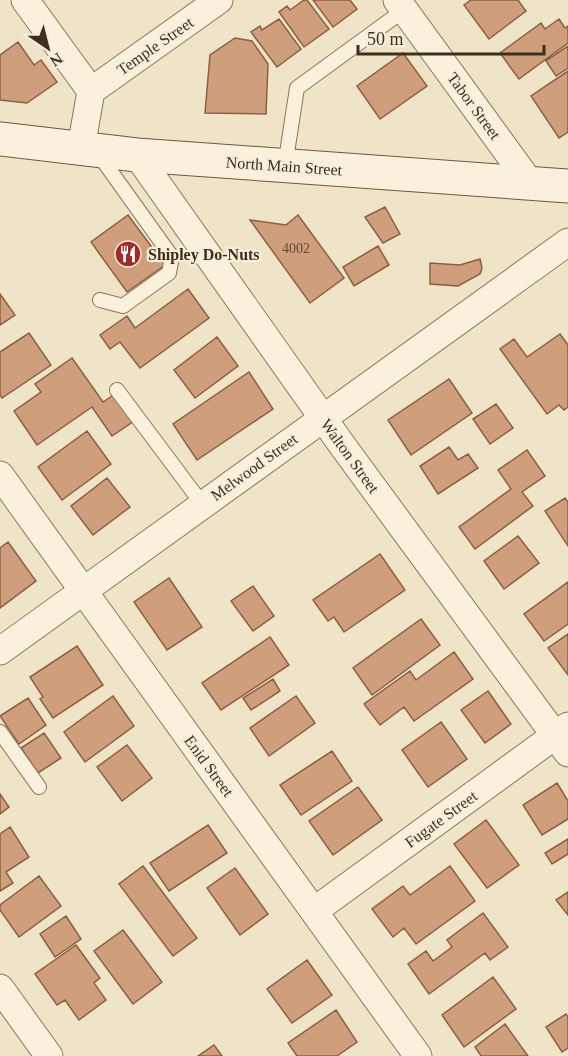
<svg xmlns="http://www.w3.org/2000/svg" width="568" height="1056" viewBox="0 0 568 1056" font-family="'Times New Roman',serif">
<rect width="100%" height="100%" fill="#f0e4c8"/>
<path fill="#cf9f7d" stroke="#8d5f41" stroke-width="1.5" d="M304,0H307L329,29L304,47L279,12L287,6L290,10Z
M313,0H350L357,9L333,27Z
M471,0H518L526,11L489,39L464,5Z
M279,19L301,49L277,67L251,32L260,26L262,30Z
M559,19L565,28L568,26V43L519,79L500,53L541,23L545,29Z
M235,38L252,41L268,64L266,114L205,113L210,55Z
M18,42L34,65L41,60L57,82L27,103L0,100V55Z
M568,46V68L556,76L546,61Z
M403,53L427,86L380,119L357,86Z
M568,71V132L559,138L531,96Z
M385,207L400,234L383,243L365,217Z
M128,215L165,265L127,292L91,242Z
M298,215L344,278L310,303L250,220L286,225Z
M378,246L389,265L354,286L343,267Z
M480,259L482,268L480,274L458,286L430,284V263L460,265Z
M188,289L209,318L140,368L120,342L110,349L100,335L127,316L135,328Z
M0,294L15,315L0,325Z
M29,333L51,365L2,398L0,395V352Z
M560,334L568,345V407L564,410L559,405L547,414L500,349L514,339L527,357Z
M217,337L238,366L195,398L174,370Z
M72,358L103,402L118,392L137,419L112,436L92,407L37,445L14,411L41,392L35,384Z
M249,372L273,409L197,460L173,424Z
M449,379L472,413L411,455L388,420Z
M496,404L513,428L490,444L473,419Z
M87,431L111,464L62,500L38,467Z
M449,447L458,460L468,454L478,468L438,494L420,466Z
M527,450L545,476L522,492L533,506L475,549L459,527L511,489L498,470Z
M107,478L130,507L93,535L71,506Z
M565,498L568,502V546L545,511Z
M518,536L539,563L504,589L484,561Z
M8,542L36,581L0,608V548Z
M380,554L405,590L344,632L334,617L328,621L313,600Z
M169,578L202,627L167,650L134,602Z
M568,582V624L544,641L524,614Z
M253,586L274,616L253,631L231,601Z
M421,619L440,645L372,695L353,668Z
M568,634V675L548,648Z
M270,637L289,665L221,710L202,683Z
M77,646L103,685L53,718L40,699L43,697L30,677Z
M454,652L473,679L414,721L404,707L380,725L364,704L410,671L416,680Z
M273,679L280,691L251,710L243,698Z
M488,691L511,724L485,743L461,710Z
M113,696L134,726L85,762L64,732Z
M296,696L315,723L269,756L250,728Z
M28,698L46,725L19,744L0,716Z
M441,722L467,759L428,787L402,750Z
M44,733L61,758L38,773L21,748Z
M127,745L152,778L122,801L97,767Z
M332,751L352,781L301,815L280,785Z
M557,783L568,801V819L542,835L523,805Z
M358,787L382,820L333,855L309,821Z
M0,794L9,807L0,814Z
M486,820L519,865L487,888L454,844Z
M208,825L227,853L169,891L150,863Z
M10,827L29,857L6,872L13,883L0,891V834Z
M568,839V854L552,864L545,853Z
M143,866L197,938L173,956L119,884Z
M450,866L475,901L416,944L404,928L393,937L372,909L403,886L410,895Z
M235,868L268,914L240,935L207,888Z
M39,876L61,906L19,937L0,910V905Z
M568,892V915L556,900Z
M483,913L508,947L490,960L485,953L429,994L408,964L426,951L433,961L452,947L447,940Z
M66,916L81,939L55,957L40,934Z
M123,930L162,982L133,1004L94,951Z
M76,945L100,978L94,983L106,1000L79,1020L65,1000L57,1005L35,974Z
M307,960L332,995L292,1023L267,989Z
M493,977L516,1009L464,1047L442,1015Z
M336,1010L357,1042L337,1056H297L288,1043Z
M566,1014L568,1017V1048L562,1052L546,1027Z
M505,1024L528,1056H481L475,1047Z
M214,1045L222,1056H198Z"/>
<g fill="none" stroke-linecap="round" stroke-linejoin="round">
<defs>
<path id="lane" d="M99,155L172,257L169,273L123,306L100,300
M285,166L297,88L404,10
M117,390L203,505
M0,732L39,787"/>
<path id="street" d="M25,0L91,91L81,148
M397,0L530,183
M91,91L219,0
M137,155L342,445L568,753
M0,475L418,1056
M0,651L568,242
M314,911L568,726
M0,988L49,1056"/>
<path id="secondary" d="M0,139L137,155L568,186"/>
</defs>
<use href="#lane" stroke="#8d765c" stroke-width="16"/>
<use href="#street" stroke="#8d765c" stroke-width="29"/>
<use href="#secondary" stroke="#6f573f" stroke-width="35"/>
<use href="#lane" stroke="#faf1dc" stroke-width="14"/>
<use href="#street" stroke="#faf1dc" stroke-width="27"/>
<use href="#secondary" stroke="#faf1dc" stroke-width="33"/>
</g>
<defs>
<symbol id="restaurant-disc" viewBox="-11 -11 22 22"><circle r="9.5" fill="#9e2a2b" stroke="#f7eed8"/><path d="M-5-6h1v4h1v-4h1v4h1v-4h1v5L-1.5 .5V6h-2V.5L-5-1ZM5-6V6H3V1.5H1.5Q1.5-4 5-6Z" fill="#fff"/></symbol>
</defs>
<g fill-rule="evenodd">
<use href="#restaurant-disc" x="113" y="239" width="30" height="30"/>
</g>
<g text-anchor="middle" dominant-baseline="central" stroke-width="4.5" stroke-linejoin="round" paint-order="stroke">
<g font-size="14" fill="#624a37">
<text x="296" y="248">4002</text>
</g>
<g font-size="16" fill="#3d2e20" stroke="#f7eed8">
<text transform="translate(155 46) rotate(-35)">Temple Street</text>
<text transform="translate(474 106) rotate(54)">Tabor Street</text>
<text transform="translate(284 166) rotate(4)">North Main Street</text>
<text transform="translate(350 456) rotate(54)">Walton Street</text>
<text transform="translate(254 467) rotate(-36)">Melwood Street</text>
<text transform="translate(209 766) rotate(54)">Enid Street</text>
<text transform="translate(441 819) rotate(-36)">Fugate Street</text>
</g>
<g font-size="16" font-weight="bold" fill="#3d2e20" stroke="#f7eed8" text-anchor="start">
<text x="148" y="254">Shipley Do-Nuts</text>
</g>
</g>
<g transform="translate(48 48) rotate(145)" stroke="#f7eed8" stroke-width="4.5" paint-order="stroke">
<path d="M0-4.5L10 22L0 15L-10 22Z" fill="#3d2e20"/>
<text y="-9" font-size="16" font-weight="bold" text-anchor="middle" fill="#3d2e20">N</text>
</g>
<path d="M358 45v9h186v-9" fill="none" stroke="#3d2e20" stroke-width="3"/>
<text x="367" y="45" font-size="18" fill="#3d2e20" stroke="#f7eed8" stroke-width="4.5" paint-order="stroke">50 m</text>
</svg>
